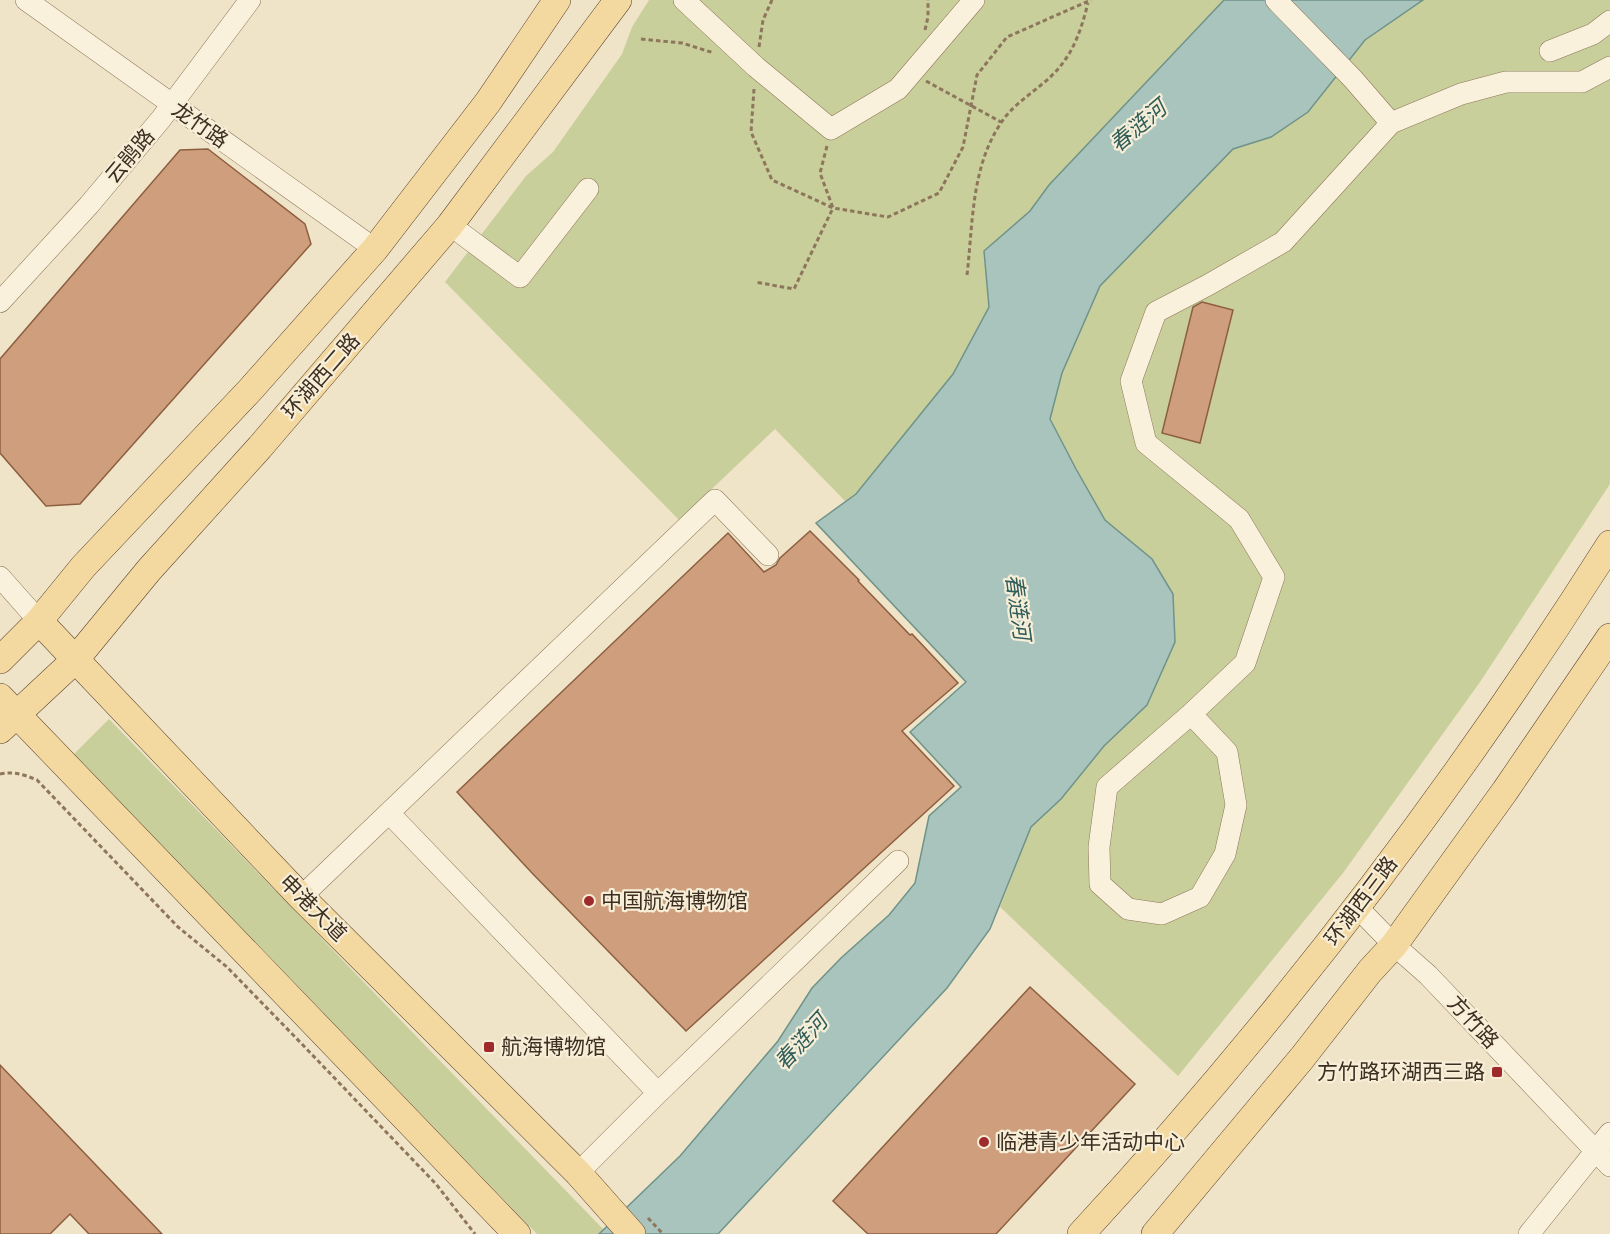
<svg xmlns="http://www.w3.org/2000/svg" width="1610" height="1234" viewBox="0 0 1610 1234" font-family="'Roboto Serif','Noto Sans SC',serif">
<rect width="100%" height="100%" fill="#f0e4c8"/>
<path fill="#c9cf9b" d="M649,0H1224L1049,185L1030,211L984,251L989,307L953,374L856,494L845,501L775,429L679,520L445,282L526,176L553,152L622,54L632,27Z
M1423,0H1610V484L1480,682L1343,873L1178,1076L1000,907L1031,827L1061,799L1104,746L1175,642L1172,594L1152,559L1105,520L1076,469L1050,418L1062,373L1100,286L1233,148L1271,137L1308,112L1365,40Z
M109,719L604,1230L599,1234H537L74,754Z"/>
<path fill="#a9c4bc" stroke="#6f938a" stroke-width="1.5" d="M1224,0H1423L1365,40L1308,112L1271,137L1233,149L1100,286L1062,373L1050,419L1076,469L1105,520L1152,559L1173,594L1175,642L1147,705L1104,746L1061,799L1031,827L990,929L947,988L718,1234H599L680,1156L778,1041L812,988L841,958L889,915L915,883L929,816L961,787L910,732L966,682L816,523L856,494L953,374L989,307L984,251L1030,211L1049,185Z"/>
<path fill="#cf9f7d" stroke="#8d5f41" stroke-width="1.5" d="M208,149L305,224L311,244L80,504L46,506L0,453V359L180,150Z
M1202,302L1233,310L1200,443L1162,433L1193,307Z
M810,531L859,580L858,581L910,635L912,634L958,683L902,731L954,786L686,1031L532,873L457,792L728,533L764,572L776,565L780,558Z
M1030,987L1135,1084L996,1234H868L833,1201Z
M0,1065L162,1234H89L70,1214L50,1234H0Z"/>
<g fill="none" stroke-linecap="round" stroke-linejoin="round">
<defs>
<path id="minor" d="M26,0L375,249
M684,0L756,67L831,129L898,89L974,0
M1276,0L1353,79L1391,123L1461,94L1506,82H1582L1610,67
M1550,51L1593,34L1610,21
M450,225L520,277L588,189
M0,302L89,205L161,119L250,0
M0,577L39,621
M1191,714L1227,752L1236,805L1225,854L1200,897L1162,914L1128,909L1100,884L1099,847L1107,787L1191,714L1245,663L1274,577L1239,519L1146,443L1131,381L1156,312L1208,285L1283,242L1391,123
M389,813L658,1093
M301,897L715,500L768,555
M1357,907L1394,945L1428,975L1610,1166
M578,1173L658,1093L898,861
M1529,1234L1610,1133"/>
<path id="major" d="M39,621L301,897L578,1173L632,1234
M0,660L39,621L83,567L250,390L375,249L488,102L557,0
M0,697L517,1234
M0,730L75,660L149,570L260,447L450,225L618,0
M1081,1234C1278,1021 1455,789 1610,544
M1155,1234L1302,1058L1370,971L1394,945L1505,791L1610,637"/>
</defs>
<use href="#minor" stroke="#8d765c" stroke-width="22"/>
<use href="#major" stroke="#5b4430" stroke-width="28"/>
<path stroke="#8d765c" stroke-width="3" stroke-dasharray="4.5 3" stroke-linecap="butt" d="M925,30L928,17V0
M641,39L682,43L714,53
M759,47L763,20L772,0
M926,81L1001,122
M754,89L751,132L772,180L833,208L794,289L755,282
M827,146L820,173L833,208L888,217L939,193L963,147L977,75L1007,37L1091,0
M967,275C973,224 971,167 1001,123C1010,108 1028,96 1041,85C1070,62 1079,38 1088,3
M0,774C14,771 25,775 37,780L178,927L227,967L300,1042L436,1184L475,1234
M648,1218L663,1234"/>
<use href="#minor" stroke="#faf1dc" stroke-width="21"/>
<use href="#major" stroke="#f3d9a0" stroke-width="27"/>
</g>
<g fill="#9e2a2b" stroke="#f7eed8" stroke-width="2">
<circle cx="589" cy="901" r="6"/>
<rect x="483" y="1041" width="12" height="12" rx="3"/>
<rect x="1491" y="1066" width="12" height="12" rx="3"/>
<circle cx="984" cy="1142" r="6"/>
</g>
<g text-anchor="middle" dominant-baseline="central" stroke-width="4.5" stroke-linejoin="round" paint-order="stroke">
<g font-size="21" fill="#3d2e20" stroke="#f7eed8">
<text transform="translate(200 125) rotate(35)">龙竹路</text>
<text transform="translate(130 156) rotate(-50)">云鹃路</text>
<text transform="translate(321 376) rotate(-49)">环湖西二路</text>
<text transform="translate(1361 901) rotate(-53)">环湖西三路</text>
<text transform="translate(313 908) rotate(45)">申港大道</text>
<text transform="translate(1473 1022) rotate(47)">方竹路</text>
</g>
<g font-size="21" fill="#3d2e20" stroke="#f7eed8" text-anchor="start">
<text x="601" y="901">中国航海博物馆</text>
<text x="501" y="1047">航海博物馆</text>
<text x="1485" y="1072" text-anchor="end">方竹路环湖西三路</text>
<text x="996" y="1142">临港青少年活动中心</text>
</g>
<g font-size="22" font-style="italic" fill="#2f5d5a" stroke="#f7eed8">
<text transform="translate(1138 126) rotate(-40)">春涟河</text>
<text transform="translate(1018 607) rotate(82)">春涟河</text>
<text transform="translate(801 1042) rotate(-48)">春涟河</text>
</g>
</g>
</svg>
